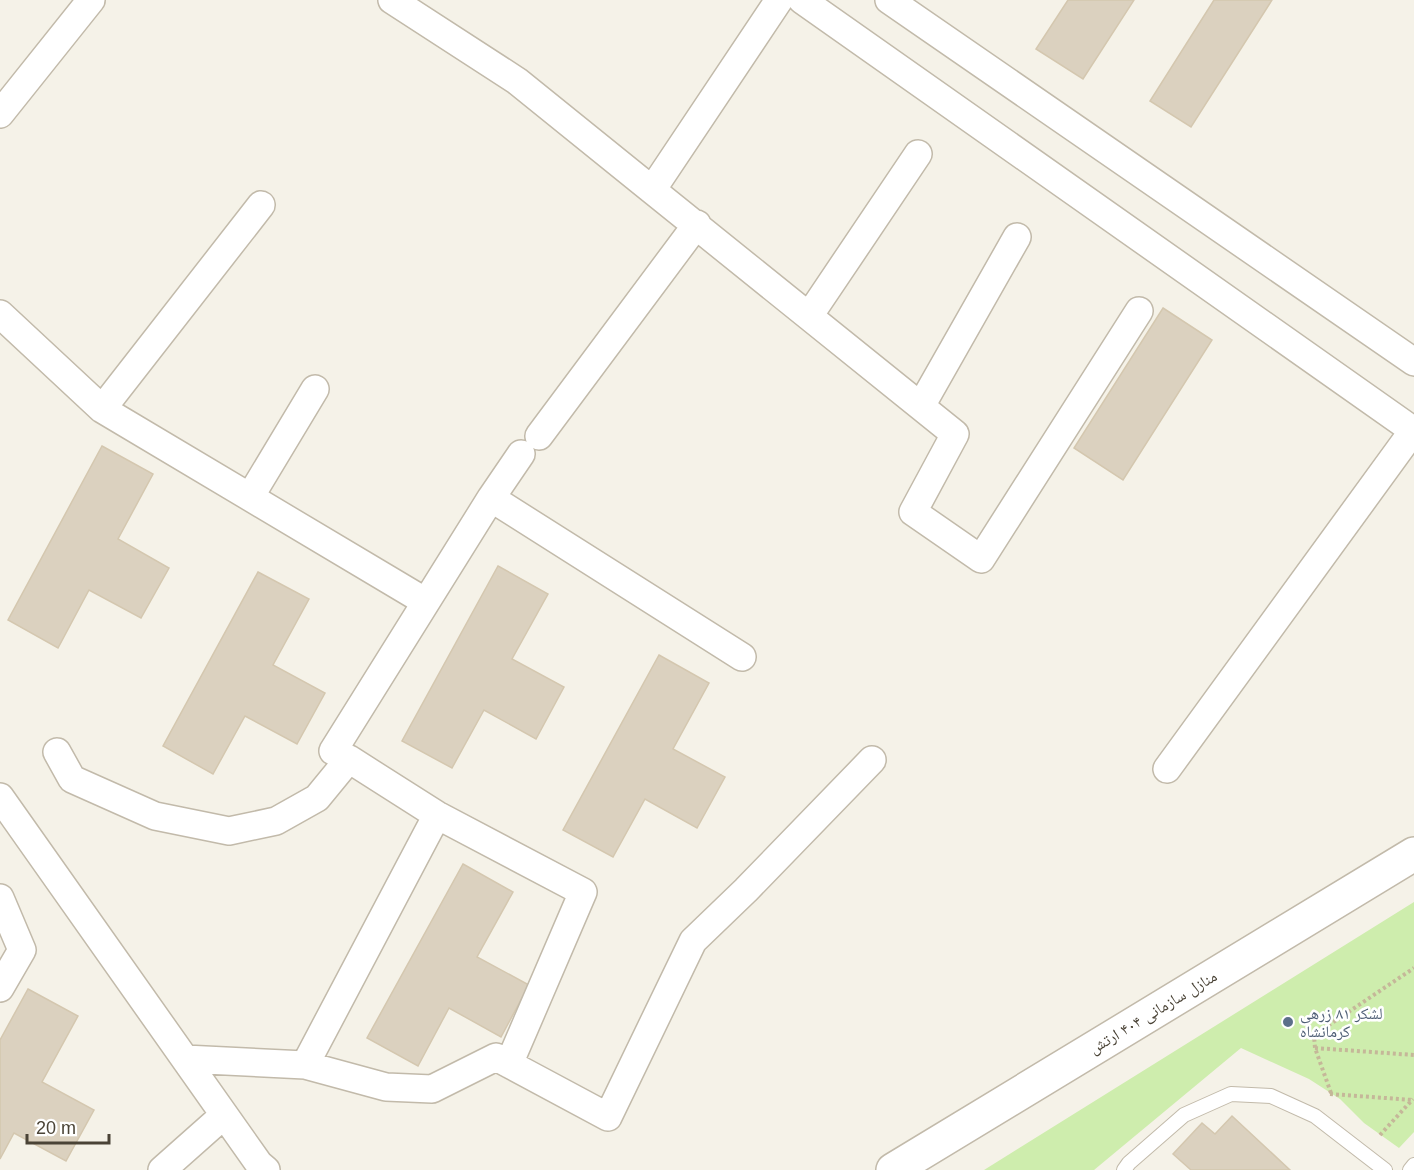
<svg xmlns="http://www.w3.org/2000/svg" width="1414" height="1170" viewBox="0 0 1414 1170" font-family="Helvetica,'Noto Naskh Arabic',sans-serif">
<rect width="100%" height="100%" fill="#f5f2e8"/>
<path fill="#ceedad" d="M1414,902V1132L1399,1148L1364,1123L1340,1099L1309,1079L1241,1048L1094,1170H984Z"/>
<path fill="#dbd1bf" stroke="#d4c7af" stroke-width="1.5" d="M1068,0H1134L1083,79L1036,49Z
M1214,0H1272L1191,127L1150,101Z
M1163,308L1212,340L1123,480L1074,448Z
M102,446L153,474L118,539L169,568L141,618L89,590L58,648L8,620Z
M498,566L548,594L512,659L564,687L536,739L484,710L452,768L402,741Z
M258,572L309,599L273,665L325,693L297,744L245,716L213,774L163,746Z
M659,655L709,683L673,749L725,777L697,828L645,799L613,857L563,830Z
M463,864L513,892L477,957L529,985L501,1037L449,1008L418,1066L367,1038Z
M28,989L78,1016L42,1082L94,1110L66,1161L14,1133L0,1159V1040Z
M1232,1116L1290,1170H1191L1173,1154L1202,1123L1215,1134Z"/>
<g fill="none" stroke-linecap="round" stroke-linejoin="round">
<defs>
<path id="service" d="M1124,1170L1129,1163L1184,1115L1231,1094L1271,1096L1315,1116L1385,1170
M1410,1170L1414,1165"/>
<path id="minor" d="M392,0L517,81L652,190
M779,0L652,190L955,434L913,512L981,559L1139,311
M802,0L1414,431
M889,0L1414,362
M0,114L91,0
M0,314L102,409L426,602
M809,316L918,154
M921,406L1017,237
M102,409L261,205
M539,436L697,224
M250,497L315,389
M491,498L742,657
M57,752L72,779L155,816L229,831L276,821L317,798L349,759L437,815L583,892L509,1064
M349,759L333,751L491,498L521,454
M1167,769L1413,431
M0,797L259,1164L266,1170
M0,898L22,950L0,988
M185,1059L305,1065L386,1087L432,1089L496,1057L608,1117L693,941L746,890L872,760
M305,1065L437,815
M162,1170L224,1115"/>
<path id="tertiary" d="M893,1170L1414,854"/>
</defs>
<use href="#service" stroke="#c2baaa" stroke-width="16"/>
<use href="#minor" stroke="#c2baaa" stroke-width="30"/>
<use href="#tertiary" stroke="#c2baaa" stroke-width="36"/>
<path stroke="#c5b799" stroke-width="4" stroke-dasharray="3 3" stroke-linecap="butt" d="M1315,1048L1414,1055
M1331,1093L1315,1048L1314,1035L1414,968
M1330,1094L1413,1100
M1380,1135L1413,1099"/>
<use href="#service" stroke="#fff" stroke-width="14"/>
<use href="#minor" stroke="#fff" stroke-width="27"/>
<use href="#tertiary" stroke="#fff" stroke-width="33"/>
</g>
<circle fill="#5c6f8a" stroke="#fff" stroke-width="2" cx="1288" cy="1022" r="6"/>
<g text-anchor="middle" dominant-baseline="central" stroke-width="5" stroke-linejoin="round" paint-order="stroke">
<g font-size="16" fill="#4a4336" stroke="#fff">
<text transform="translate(1153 1012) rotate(-31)">منازل سازمانی ۴۰۴ ارتش</text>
</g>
<g font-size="16" fill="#4e5e75" stroke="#fff" text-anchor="start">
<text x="1300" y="1013">لشکر ۸۱ زرهی<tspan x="1300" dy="18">کرمانشاه</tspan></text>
</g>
</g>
<path d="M27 1134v9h82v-9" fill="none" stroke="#4a4336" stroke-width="3"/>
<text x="36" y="1134" font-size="18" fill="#4a4336" stroke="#ffffff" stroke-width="4.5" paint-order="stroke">20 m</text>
</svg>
